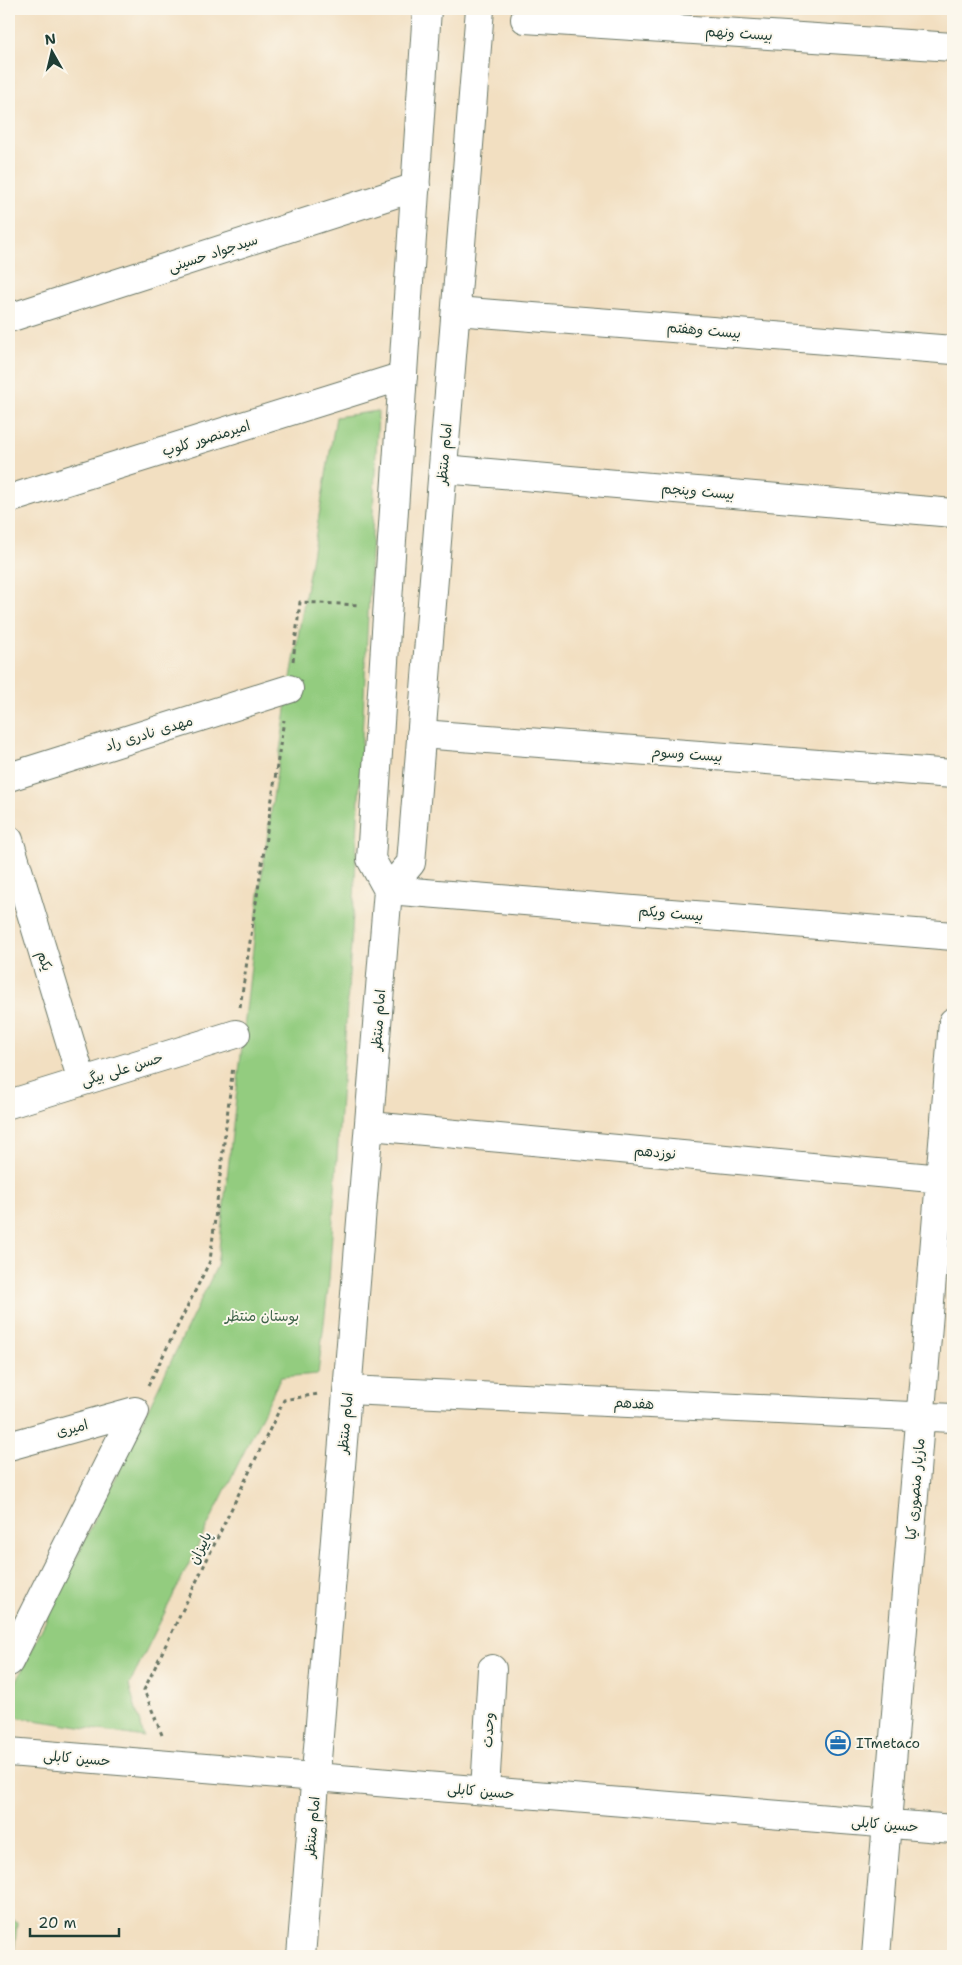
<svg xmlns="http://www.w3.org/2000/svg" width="962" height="1965" viewBox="0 0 962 1965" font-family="'Shantell Sans','Playpen Sans Arabic',sans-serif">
<rect width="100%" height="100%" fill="#fbf7ec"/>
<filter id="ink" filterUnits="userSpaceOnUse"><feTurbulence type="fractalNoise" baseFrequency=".02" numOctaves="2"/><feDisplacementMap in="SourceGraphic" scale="10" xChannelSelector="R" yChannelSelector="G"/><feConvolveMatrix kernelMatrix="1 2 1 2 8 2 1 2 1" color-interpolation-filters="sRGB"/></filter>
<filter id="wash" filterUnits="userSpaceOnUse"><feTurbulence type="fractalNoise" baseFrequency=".0096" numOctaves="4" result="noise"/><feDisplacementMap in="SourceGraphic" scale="20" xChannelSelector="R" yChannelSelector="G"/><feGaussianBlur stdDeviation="1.12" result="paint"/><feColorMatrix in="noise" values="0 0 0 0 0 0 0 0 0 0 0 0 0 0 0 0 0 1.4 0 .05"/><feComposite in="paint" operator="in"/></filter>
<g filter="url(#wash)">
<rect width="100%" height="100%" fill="#f2dfc1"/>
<path fill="#93cc7f" stroke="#59845a" d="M378,411L354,899L329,1280L318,1374L281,1377L129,1685L144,1737L9,1716V1697L217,1266L260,887L289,689L336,417Z
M9,1918L17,1922L14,1956H9Z"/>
</g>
<g filter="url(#ink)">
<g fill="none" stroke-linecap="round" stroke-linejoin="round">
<defs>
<path id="minor" d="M525,19L953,47
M456,311L953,350
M9,318L416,187
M443,469L953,513
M9,499L403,376
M421,734L953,774
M9,777L289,689
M9,840L82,1081
M388,890L953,936
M9,1104L236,1034
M370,1126L953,1180
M348,1390L953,1418
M9,1446L135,1411
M9,1662L135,1411
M9,1752L953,1829
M485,1791L492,1669
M876,1956L953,1022"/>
<path id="major" d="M388,890L411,863L480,9
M301,1956L388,890L371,859L427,9"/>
</defs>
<use href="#minor" stroke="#697665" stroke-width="30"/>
<use href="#major" stroke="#697665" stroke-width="30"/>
<path stroke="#697665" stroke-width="3" stroke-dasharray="4 4" stroke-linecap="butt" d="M293,661L300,602L360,605
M240,1007L284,720
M148,1386L210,1261L233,1066
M162,1735L144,1690L284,1400L318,1394"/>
<use href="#minor" stroke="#fff" stroke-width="28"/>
<use href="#major" stroke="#fff" stroke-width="28"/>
</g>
</g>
<defs>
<symbol id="office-ring" viewBox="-11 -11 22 22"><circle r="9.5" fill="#fbf7ec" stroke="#1f6fb2" stroke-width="1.5"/><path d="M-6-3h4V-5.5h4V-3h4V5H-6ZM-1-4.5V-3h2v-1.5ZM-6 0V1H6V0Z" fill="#1f6fb2"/></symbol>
</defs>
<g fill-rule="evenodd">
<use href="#office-ring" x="824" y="1729" width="28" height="28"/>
</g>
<g text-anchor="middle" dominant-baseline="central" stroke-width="4" stroke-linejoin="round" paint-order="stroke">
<g font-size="14" fill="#1f3d34" stroke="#fbf7ec">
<text transform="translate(739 33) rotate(4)">بیست ونهم</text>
<text transform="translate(213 253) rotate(-18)">سیدجواد حسینی</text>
<text transform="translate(704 330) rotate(5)">بیست وهفتم</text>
<text transform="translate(206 438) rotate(-17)">امیرمنصور کلوپ</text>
<text transform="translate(444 454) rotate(-85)">امام منتظر</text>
<text transform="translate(698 491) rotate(5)">بیست وپنجم</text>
<text transform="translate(149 733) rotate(-17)">مهدی نادری راد</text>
<text transform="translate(687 754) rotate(4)">بیست وسوم</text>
<text transform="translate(671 913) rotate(5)">بیست ویکم</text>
<text transform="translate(45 961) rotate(73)">یکم</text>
<text transform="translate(378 1020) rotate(-86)">امام منتظر</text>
<text transform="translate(122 1069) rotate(-17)">حسن علی بیگی</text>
<text transform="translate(655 1152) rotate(5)">نوزدهم</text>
<text transform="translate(634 1403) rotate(3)">هفدهم</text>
<text transform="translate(345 1423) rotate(-85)">امام منتظر</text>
<text transform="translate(72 1428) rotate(-15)">امیری</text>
<text transform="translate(915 1489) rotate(-85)">مازیار منصوری کیا</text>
<text transform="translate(200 1548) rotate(-64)">پاییزان</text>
<text transform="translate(488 1730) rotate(-87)">وحدت</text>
<text transform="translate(77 1758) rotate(5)">حسین کابلی</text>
<text transform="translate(481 1791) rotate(5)">حسین کابلی</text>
<text transform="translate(885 1824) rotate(5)">حسین کابلی</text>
<text transform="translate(312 1827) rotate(-85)">امام منتظر</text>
</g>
<g font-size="14" fill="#3c6147" stroke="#fbf7ec">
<text x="262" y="1316">بوستان منتظر</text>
</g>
<g font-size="14" fill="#1f3d34" stroke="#fbf7ec" text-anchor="start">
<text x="856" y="1743">ITmetaco</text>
</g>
</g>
<rect width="962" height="1965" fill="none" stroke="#fbf7ec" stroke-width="30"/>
<g transform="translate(52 52) rotate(352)" stroke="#fbf7ec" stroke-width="4" paint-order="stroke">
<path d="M0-4L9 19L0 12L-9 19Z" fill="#1f3d34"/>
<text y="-8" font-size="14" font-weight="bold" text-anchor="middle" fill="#1f3d34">N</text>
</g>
<path d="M30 1928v8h89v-8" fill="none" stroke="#1f3d34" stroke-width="2.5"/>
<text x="38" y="1928" font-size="15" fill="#1f3d34" stroke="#fbf7ec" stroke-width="4" paint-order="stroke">20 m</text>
</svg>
